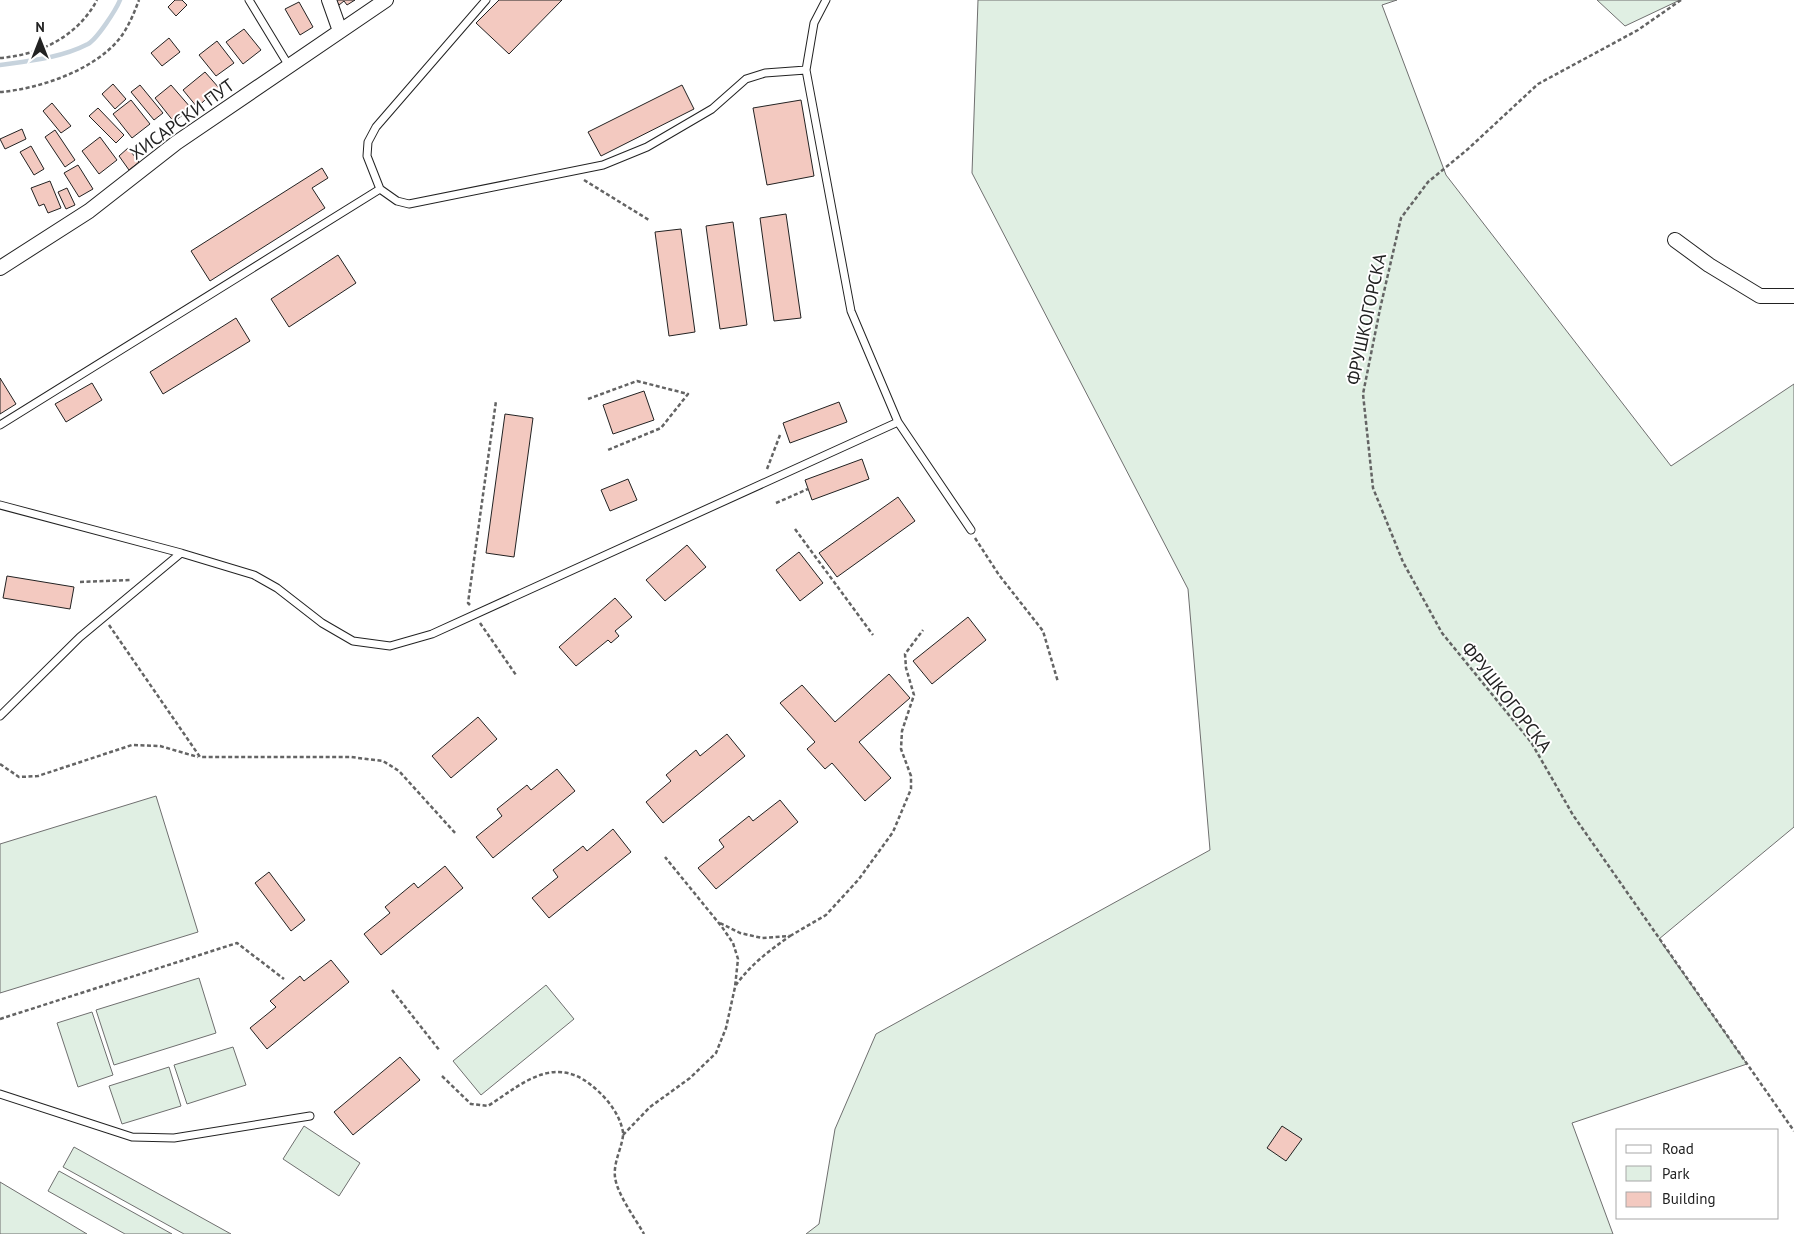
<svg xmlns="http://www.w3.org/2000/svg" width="1794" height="1234" viewBox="0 0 1794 1234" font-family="'PT Sans',sans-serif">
<rect width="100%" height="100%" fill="#fff"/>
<path fill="#e0efe3" stroke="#6f6f6f" d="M978,0H1397L1382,5L1446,175L1671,466L1794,384V827L1659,939L1747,1064L1572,1123L1613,1234H806L819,1224L835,1129L876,1034L1210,850L1188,589L972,173Z
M1597,0H1680L1625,26Z
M156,796L198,932L0,993V844Z
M199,978L216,1033L114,1065L96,1010Z
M546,985L574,1019L481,1095L453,1061Z
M92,1012L113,1075L78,1087L57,1023Z
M233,1047L246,1085L187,1104L174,1065Z
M169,1067L181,1106L122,1124L109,1086Z
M304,1126L360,1163L339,1196L283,1159Z
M74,1147L231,1234H184L63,1167Z
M59,1171L172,1234H125L48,1191Z
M0,1182L87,1234H0Z"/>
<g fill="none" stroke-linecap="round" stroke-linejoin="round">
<path stroke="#c7d3dd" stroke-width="4.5" d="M0,65C29,61 61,58 88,44C97,39 116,10 120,0"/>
</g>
<path fill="#f3c9c0" stroke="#222" d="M175,0H182L187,5L176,16L168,7Z
M336,0H355L347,5L344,1L339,5Z
M499,0H562L509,54L476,23Z
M299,2L313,27L300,35L285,9Z
M244,29L261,50L243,64L226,42Z
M169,38L180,52L162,66L151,53Z
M217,41L234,63L216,76L199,55Z
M205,72L219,88L197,107L183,90Z
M113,84L126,99L115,109L102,94Z
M140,85L163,113L154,120L131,92Z
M171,85L191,108L174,122L155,98Z
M682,85L694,109L601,156L588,132Z
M131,100L150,124L132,138L113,114Z
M801,100L814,176L767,185L753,108Z
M52,103L71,126L61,133L43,111Z
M98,108L124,135L116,143L89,116Z
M22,129L26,139L5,149L0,139Z
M55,130L75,160L65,167L45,137Z
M100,137L117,160L99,174L82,151Z
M31,146L44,169L34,175L20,152Z
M128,148L139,162L129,170L119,156Z
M78,165L93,189L79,197L64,173Z
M322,168L328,178L312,188L325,208L210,281L191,251Z
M50,181L61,208L48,213L44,204L39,206L31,188Z
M67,188L75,205L66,209L58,192Z
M786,214L801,318L774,321L760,218Z
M733,222L747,325L720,329L706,226Z
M681,229L695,332L669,336L655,232Z
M338,255L356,283L289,327L271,299Z
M236,318L250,341L163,394L150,372Z
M0,378L16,404L0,414Z
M92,383L102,400L66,422L55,404Z
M644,391L654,420L613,434L603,405Z
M839,402L847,422L790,443L783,423Z
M505,414L533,418L514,557L486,553Z
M862,459L869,479L812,500L805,480Z
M628,479L637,500L610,511L601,490Z
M898,497L915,521L837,577L819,553Z
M687,545L706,567L665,601L646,580Z
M799,552L823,583L800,601L776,570Z
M7,576L74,587L70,609L3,598Z
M615,598L632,617L615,631L619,636L611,643L608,640L576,666L559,647Z
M968,617L986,640L932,684L913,661Z
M889,674L910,698L859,742L891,778L865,801L832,763L825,769L807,749L815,742L780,703L802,685L835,722Z
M478,717L497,739L451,778L432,756Z
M727,734L745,756L663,823L646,802L671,781L666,775L696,750L700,756Z
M557,769L575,791L493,858L476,837L502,816L497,809L527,785L531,790Z
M780,800L798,822L716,889L698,868L724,847L719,840L749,816L753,821Z
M613,829L631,852L549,918L532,898L558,877L553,870L583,846L587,851Z
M445,866L463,888L381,955L364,934L390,913L385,907L414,883L418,888Z
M269,872L305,920L291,931L255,883Z
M331,960L349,982L267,1049L250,1028L276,1007L270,1001L300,976L304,981Z
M400,1057L420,1080L353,1135L334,1112Z
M1282,1126L1302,1139L1286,1161L1267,1148Z"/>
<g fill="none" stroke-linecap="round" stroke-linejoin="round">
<defs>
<path id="service" d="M249,0L289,66
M826,0L814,23L806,70L851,311L898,422L971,530
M380,189L397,201L409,204L603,165L647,147L712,109L746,79L765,73L806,70
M0,425L380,189L367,156L368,142L376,127L486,0
M0,505L181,553L80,637L0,716
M181,553L254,575L277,588L322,623L353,641L390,646L432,634L898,422
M0,1094L132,1137L174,1138L310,1116"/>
<path id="minor" d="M329,0L340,31
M1675,240L1709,265L1760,296H1794
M0,268L89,211L176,143L386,0"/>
</defs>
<use href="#service" stroke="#222" stroke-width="9"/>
<use href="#minor" stroke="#222" stroke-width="16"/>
<path stroke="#646464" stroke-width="2.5" stroke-dasharray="4 2.5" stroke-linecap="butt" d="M1681,0L1638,30L1538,84L1468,149L1428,182L1401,218L1380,309L1363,394L1373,488L1403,562L1442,633L1531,742L1573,815L1794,1131
M0,58C40,55 78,36 97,0
M0,92C39,89 95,70 120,38C129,26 134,13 139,0
M584,180L649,220
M588,399L637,381L688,394L661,428L608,450
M767,469L780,435
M776,503L808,489
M795,529L873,635
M975,538L999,575L1043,631L1058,682
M80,582L131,580
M470,605L468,603L496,401
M480,623L516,675
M109,625L200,757H351L383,761L399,771L456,834
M0,764L19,777L38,776L132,745L160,746L198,757
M720,923L740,933L762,938L790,936C769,951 751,964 736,985
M790,936L826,915L859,879L893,832L911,789V776L901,749L902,731L914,695L906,668L905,654L923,630
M392,990L440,1051
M0,1019L237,943L284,979
M442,1076L471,1104L488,1106C526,1081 557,1052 598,1091C610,1102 620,1116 623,1132C624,1144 613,1161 615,1177C617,1194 635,1218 644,1234
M623,1135L650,1107L690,1078L716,1053L726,1028L735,987L738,959L733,943L722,927L665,857"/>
<use href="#service" stroke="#fff" stroke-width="7"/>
<use href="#minor" stroke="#fff" stroke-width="14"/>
</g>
<g text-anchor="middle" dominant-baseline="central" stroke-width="4" stroke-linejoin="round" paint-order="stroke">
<g font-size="18" fill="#222" stroke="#fff">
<text transform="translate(182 119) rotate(-36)">ХИСАРСКИ ПУТ</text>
<text transform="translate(1366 319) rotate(-78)">ФРУШКОГОРСКА</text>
<text transform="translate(1507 697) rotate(52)">ФРУШКОГОРСКА</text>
</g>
</g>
<rect x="1616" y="1129" width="162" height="90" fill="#ffffff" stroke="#a7a7a7"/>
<rect x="1626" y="1145" width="25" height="8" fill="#ffffff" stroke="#a7a7a7"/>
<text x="1662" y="1154" font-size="15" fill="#222222">Road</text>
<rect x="1626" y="1166" width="25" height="15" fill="#e0efe3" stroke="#a7a7a7"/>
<text x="1662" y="1179" font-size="15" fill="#222222">Park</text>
<rect x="1626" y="1192" width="25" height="15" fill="#f3c9c0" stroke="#a7a7a7"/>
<text x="1662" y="1204" font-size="15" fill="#222222">Building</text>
<g transform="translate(40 40)" stroke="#ffffff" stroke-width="4" paint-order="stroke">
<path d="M0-4L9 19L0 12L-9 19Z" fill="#222222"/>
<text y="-8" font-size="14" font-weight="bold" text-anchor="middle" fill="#222222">N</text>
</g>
</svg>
